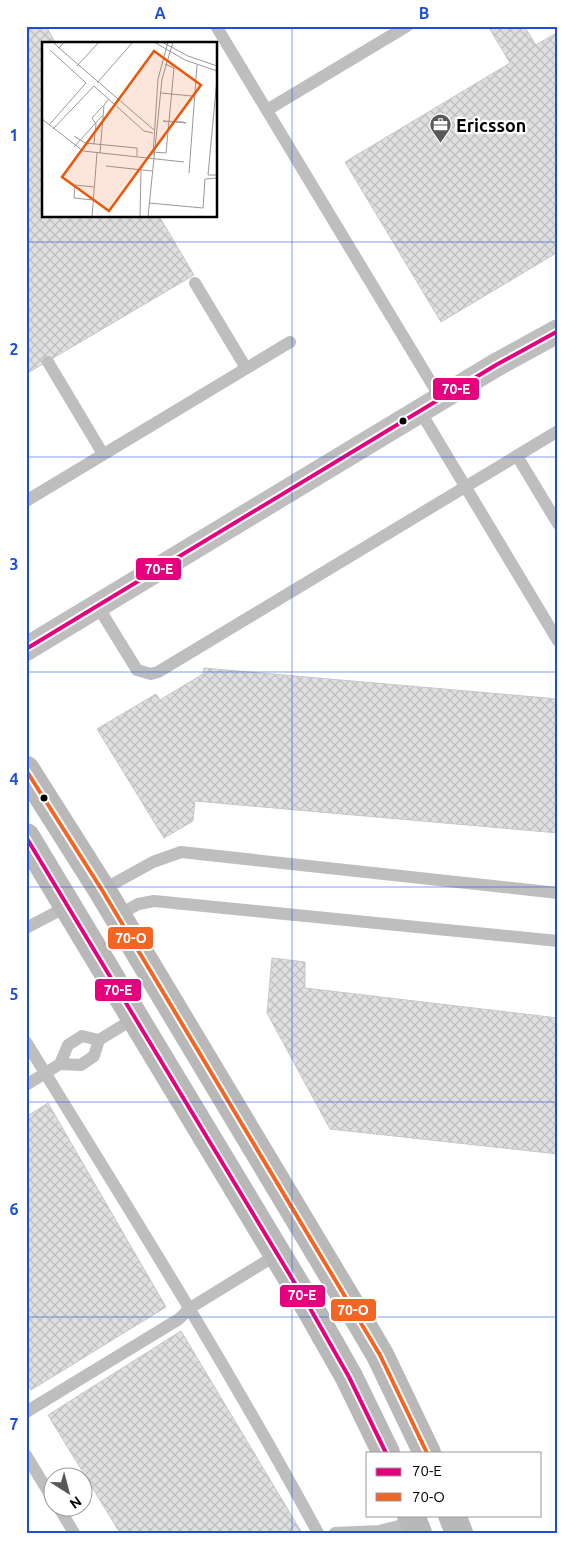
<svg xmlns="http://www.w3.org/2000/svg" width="584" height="1559" viewBox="0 0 584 1559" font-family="Ubuntu,sans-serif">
<defs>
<pattern id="building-cross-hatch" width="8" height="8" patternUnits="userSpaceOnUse" patternTransform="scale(1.25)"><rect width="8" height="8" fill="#dfdfdf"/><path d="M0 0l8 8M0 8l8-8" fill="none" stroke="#bebebe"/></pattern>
</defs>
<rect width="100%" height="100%" fill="#fff"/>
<path fill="url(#building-cross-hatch)" stroke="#c7c7c7" d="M26,26H46L56,44H44V216H159L194,275L26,374Z
M488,26H524L536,45L558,32V252L441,322L345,162L510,63Z
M204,668L558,699V833L195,801L193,821L164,838L97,729L156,694L160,700L203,674Z
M272,958L305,962V988L558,1018V1154L330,1129L267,1013Z
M48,1103L166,1307L31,1390L26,1382V1117Z
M181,1331L302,1533H120L48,1415Z"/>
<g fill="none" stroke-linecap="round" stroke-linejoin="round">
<path stroke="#bebebe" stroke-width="12" d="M216,26L441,399
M267,110L407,26
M195,283L246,368
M48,362L103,454
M420,411L558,641
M517,456L558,524
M26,501L290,342
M97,605L137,670L151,674L158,672L558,431
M102,890L153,862L181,852L558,893
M117,916L138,904L154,901L558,941
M26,928L68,906
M99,1040L135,1018
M26,1042C126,1204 227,1365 318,1533
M26,1085L60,1064L81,1065L94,1056L99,1040L82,1036L68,1045L60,1064
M26,1412L179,1319L190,1308L278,1254
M26,1455L52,1498
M58,1506L74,1533
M335,1533L379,1531L414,1522"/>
<path stroke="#bebebe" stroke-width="24" d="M26,649L496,365L558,331"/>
<path stroke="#b8b8b8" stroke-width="28" d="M26,770L102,890L347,1299L380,1355L427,1453
M26,837L311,1310L349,1377L386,1453
M411,1515L418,1533
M452,1515L459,1533"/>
<defs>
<path id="bus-1" d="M26,649L496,365L558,331
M26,837L311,1310L349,1377L386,1453"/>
<path id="bus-2" d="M26,770L102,890L380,1355L427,1453"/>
</defs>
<use href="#bus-1" stroke="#fff" stroke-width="8"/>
<use href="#bus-2" stroke="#fff" stroke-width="8"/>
<use href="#bus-1" stroke="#e5007d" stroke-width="4"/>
<use href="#bus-2" stroke="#f26522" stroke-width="4"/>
</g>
<path fill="none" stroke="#1d4ed8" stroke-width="1" stroke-opacity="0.55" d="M292,26V1533M26,242H558M26,457H558M26,672H558M26,887H558M26,1102H558M26,1317H558"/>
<defs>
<symbol id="office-pin" viewBox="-11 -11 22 30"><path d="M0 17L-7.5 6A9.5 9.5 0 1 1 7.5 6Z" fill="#595959" stroke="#fff"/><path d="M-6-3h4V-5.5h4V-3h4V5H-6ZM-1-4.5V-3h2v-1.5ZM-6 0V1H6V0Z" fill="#fff"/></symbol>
</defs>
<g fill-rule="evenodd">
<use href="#office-pin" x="428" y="112" width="25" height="34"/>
</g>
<g fill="#000" stroke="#fff" stroke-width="2">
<circle cx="403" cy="421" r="4.5"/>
<circle cx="44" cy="798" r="4.5"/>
</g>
<g text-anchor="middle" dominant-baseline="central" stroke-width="4.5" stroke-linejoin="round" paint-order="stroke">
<g font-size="18" font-weight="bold" fill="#000" stroke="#fff" text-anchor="start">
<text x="456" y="125">Ericsson</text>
</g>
</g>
<g transform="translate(42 42)">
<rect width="175" height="175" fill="#fff"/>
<path fill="none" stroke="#999" stroke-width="1" d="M11,0L17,6L22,0M112,0L143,18L175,29M120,0L146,14L175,24M17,6L112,88M35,24L57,0M175,37L166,133H175M55,41L91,0M119,51L150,54M0,77L41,109L142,120M125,80L121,79L141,80L144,81L134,80M7,83L44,41L8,8M11,87L52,44L102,89L111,91M32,94L43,101L95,106V114M52,102L54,82L50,76L61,64M32,105L60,74M111,110L124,111L132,26L123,22M58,111L62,63L67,57M111,113L116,37L126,0M64,124L110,129M147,131L155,23M51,158L32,156L33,143L52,145M107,161L161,166L163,137L175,136M50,175L55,111M98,175L99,128M106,175L120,37L131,0"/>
<path fill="#e8590c" fill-opacity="0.15" stroke="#e8590c" stroke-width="2.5" d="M112,9L159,43L67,169L20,135Z"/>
<rect width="175" height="175" fill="none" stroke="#000" stroke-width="2.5"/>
</g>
<g stroke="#fff" stroke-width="2">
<rect x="432" y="377" width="48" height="24" rx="5" fill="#e5007d"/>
<rect x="135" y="557" width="47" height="24" rx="5" fill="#e5007d"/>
<rect x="107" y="926" width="47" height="24" rx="5" fill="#f26522"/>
<rect x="94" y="978" width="48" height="24" rx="5" fill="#e5007d"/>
<rect x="279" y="1284" width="47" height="24" rx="5" fill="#e5007d"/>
<rect x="330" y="1298" width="47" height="24" rx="5" fill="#f26522"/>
</g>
<g font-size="14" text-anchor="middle" font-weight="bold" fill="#fff">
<text x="456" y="394">70-E</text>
<text x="159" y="574">70-E</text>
<text x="131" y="943">70-O</text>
<text x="118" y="995">70-E</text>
<text x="302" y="1300">70-E</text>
<text x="353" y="1315">70-O</text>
</g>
<rect width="584" height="1559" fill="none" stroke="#ffffff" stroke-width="55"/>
<rect x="366" y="1452" width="175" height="65" fill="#ffffff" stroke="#999999"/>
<rect x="376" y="1468" width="25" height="8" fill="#e5007d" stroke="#999999"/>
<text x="412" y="1476" font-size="15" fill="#000000">70-E</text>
<rect x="376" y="1493" width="25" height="8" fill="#f26522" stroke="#999999"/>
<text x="412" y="1502" font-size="15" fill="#000000">70-O</text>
<g transform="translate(68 1492) rotate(144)"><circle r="24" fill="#ffffff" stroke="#999999"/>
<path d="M0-4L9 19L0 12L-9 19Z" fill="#595959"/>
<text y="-8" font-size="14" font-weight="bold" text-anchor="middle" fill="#000000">N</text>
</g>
<rect x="28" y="28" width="528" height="1504" fill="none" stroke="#1d4ed8" stroke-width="2"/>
<g font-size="16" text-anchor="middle" font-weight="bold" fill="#1d4ed8">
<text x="160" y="19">A</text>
<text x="424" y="19">B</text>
<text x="14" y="141">1</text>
<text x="14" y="355">2</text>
<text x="14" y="570">3</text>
<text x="14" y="785">4</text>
<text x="14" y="1000">5</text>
<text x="14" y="1215">6</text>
<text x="14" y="1430">7</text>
</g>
</svg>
